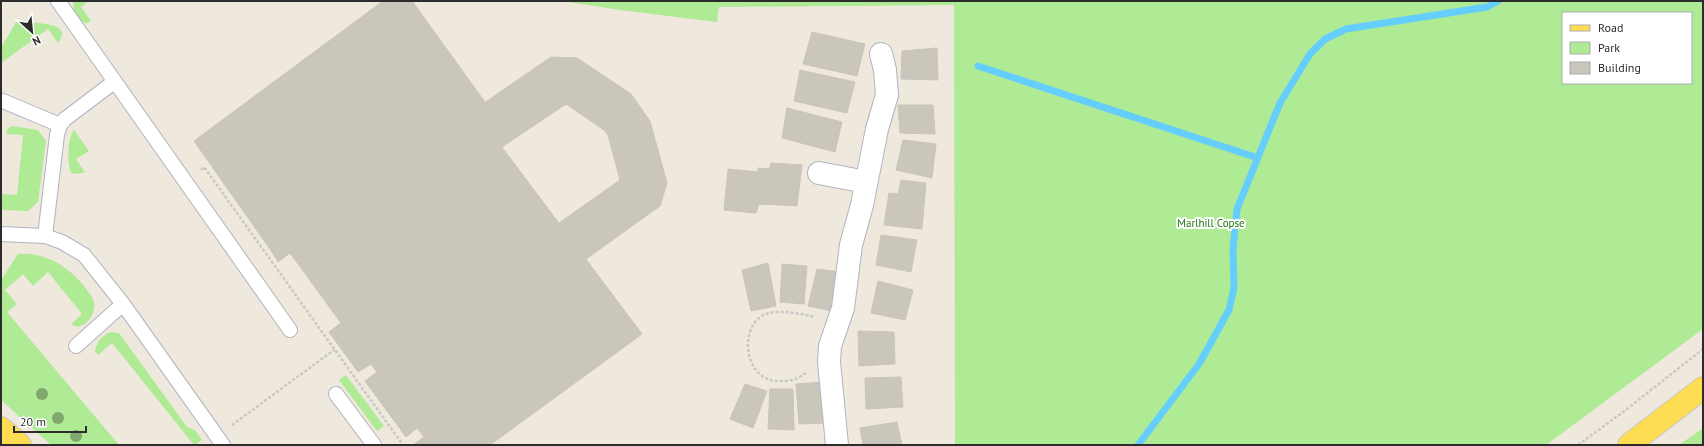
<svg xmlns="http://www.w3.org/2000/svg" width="1704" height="446" viewBox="0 0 1704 446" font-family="'PT Sans',sans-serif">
<rect width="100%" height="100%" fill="#efe8dd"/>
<path fill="#afeb94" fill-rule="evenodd" d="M73,1H89L81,7L91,21L87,23C77,22 73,10 73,1Z
M561,1H1703V329L1546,445H955L954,5L719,7L717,22L620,10ZM1563,13H1691V83H1563Z
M16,22C27,23 76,20 58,43L48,29L1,63V48Z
M12,126L38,130L46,141L38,202L28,211L1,210V194L17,195L23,135L6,134L7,129Z
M74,130L89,151L76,159L85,172L77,174L71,173C67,161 67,140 74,130Z
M18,254C45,252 68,266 85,287C88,292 93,296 94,303C96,315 83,333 71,324L82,314L48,272L33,286L23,274L5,290L17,304L7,312L119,445H51L1,400V280Z
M110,332L119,333L187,427L195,430L202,440L194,445L112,343L98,355L95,351C97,341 101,337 110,332Z
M346,375L384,426L377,431L339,380Z
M1703,428V445H1679Z"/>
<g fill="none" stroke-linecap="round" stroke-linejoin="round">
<path stroke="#66cefc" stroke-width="7" d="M978,66L1258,158
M1138,445L1199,364L1229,310L1234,288L1233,249L1237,209L1280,103L1310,54L1325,39L1346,29L1487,7L1498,1"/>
</g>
<path fill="#cac6bc" stroke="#cbc5b6" d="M383,1H412L485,102L272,252L194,141Z
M812,32L865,44L857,76L803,64Z
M937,48L938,80L901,79L902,51Z
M551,57L577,58L631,94L650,121L667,183L660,206L586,259L559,223L620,180L608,135L604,130L566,104L502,147L474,110Z
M800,70L855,82L847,113L794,101Z
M898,105H933L935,134L900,133Z
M787,108L842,122L835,152L782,138Z
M474,110L642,334L490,445H413L424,437L417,428L406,437L365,381L377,372L371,364L358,372L329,332L341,323L290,253L278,262L272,252Z
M903,140L936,144L932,178L896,170Z
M771,163L802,165L797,206L759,204L756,213L724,210L728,169L758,172V168L769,169Z
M901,180L926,183L922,229L884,225L889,193L898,194Z
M881,235L917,240L911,272L876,265Z
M768,263L776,306L751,311L742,270Z
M782,264L807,266L804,304L780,302Z
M817,269L840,272L832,311L808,306Z
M878,281L913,290L905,320L871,313Z
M858,331L894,332L895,364L859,366Z
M901,377L903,407L866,409L865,378Z
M822,382L825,423L799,424L796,384Z
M745,384L767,391L753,428L730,419Z
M770,389H793L794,430L768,429Z
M897,422L902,445H863L860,428Z"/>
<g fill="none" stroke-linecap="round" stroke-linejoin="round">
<defs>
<path id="service" d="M58,1L290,330
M3,101L60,125
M1,234L45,236L62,242L84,255L123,304L223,445
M45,236L57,135L60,125L65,119L114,82
M76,346L123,304
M336,394L374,445"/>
<path id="minor" d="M819,173L866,182
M837,445L829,362L830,346L843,308L851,245L862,205L877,129L887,95L885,70L881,54"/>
<path id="primary" d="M1,428L20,445
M1629,445L1703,388"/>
</defs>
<use href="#service" stroke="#b1b3c1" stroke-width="16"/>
<use href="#minor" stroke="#b1b3c1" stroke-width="24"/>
<use href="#primary" stroke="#c8c8c8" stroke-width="24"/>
<path stroke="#c8c8c8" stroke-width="2.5" stroke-dasharray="3 2" stroke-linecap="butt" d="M201,170L204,167L403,445
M806,373C802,375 797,379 793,380C789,381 784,381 780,381C741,382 738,320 769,313C783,310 802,314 815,317
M232,425L334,350
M1578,445L1623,412L1703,349"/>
<use href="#service" stroke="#fff" stroke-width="14"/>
<use href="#minor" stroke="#fff" stroke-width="22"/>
<use href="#primary" stroke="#ffdd53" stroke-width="22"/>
</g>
<g fill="#7fa86e">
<circle cx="42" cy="394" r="6"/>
<circle cx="58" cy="418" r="6"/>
<circle cx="76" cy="436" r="6"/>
</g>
<g text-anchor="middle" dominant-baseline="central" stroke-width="4" stroke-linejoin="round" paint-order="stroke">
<g font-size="11" fill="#237313" stroke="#fff">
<text x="1211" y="223">Marlhill Copse</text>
</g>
</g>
<rect width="1704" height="446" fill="none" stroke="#2c2c2c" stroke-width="4"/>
<rect x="1562" y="12" width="130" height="72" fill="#ffffff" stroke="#ababab"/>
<rect x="1570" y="25" width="20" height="6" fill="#ffdd53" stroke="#ababab"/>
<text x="1598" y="32" font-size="12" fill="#2c2c2c">Road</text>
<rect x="1570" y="42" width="20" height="12" fill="#afeb94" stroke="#ababab"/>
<text x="1598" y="52" font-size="12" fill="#2c2c2c">Park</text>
<rect x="1570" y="62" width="20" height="12" fill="#cac6bc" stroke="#ababab"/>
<text x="1598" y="72" font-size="12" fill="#2c2c2c">Building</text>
<g transform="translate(32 32) rotate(153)" stroke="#ffffff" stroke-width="3" paint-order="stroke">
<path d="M0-3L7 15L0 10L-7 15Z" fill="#2c2c2c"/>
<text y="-6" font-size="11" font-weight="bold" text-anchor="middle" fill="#2c2c2c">N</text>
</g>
<path d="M14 426v6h72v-6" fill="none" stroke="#2c2c2c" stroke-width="2"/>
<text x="20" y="426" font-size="12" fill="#2c2c2c" stroke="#ffffff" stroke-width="3" paint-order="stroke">20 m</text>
</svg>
